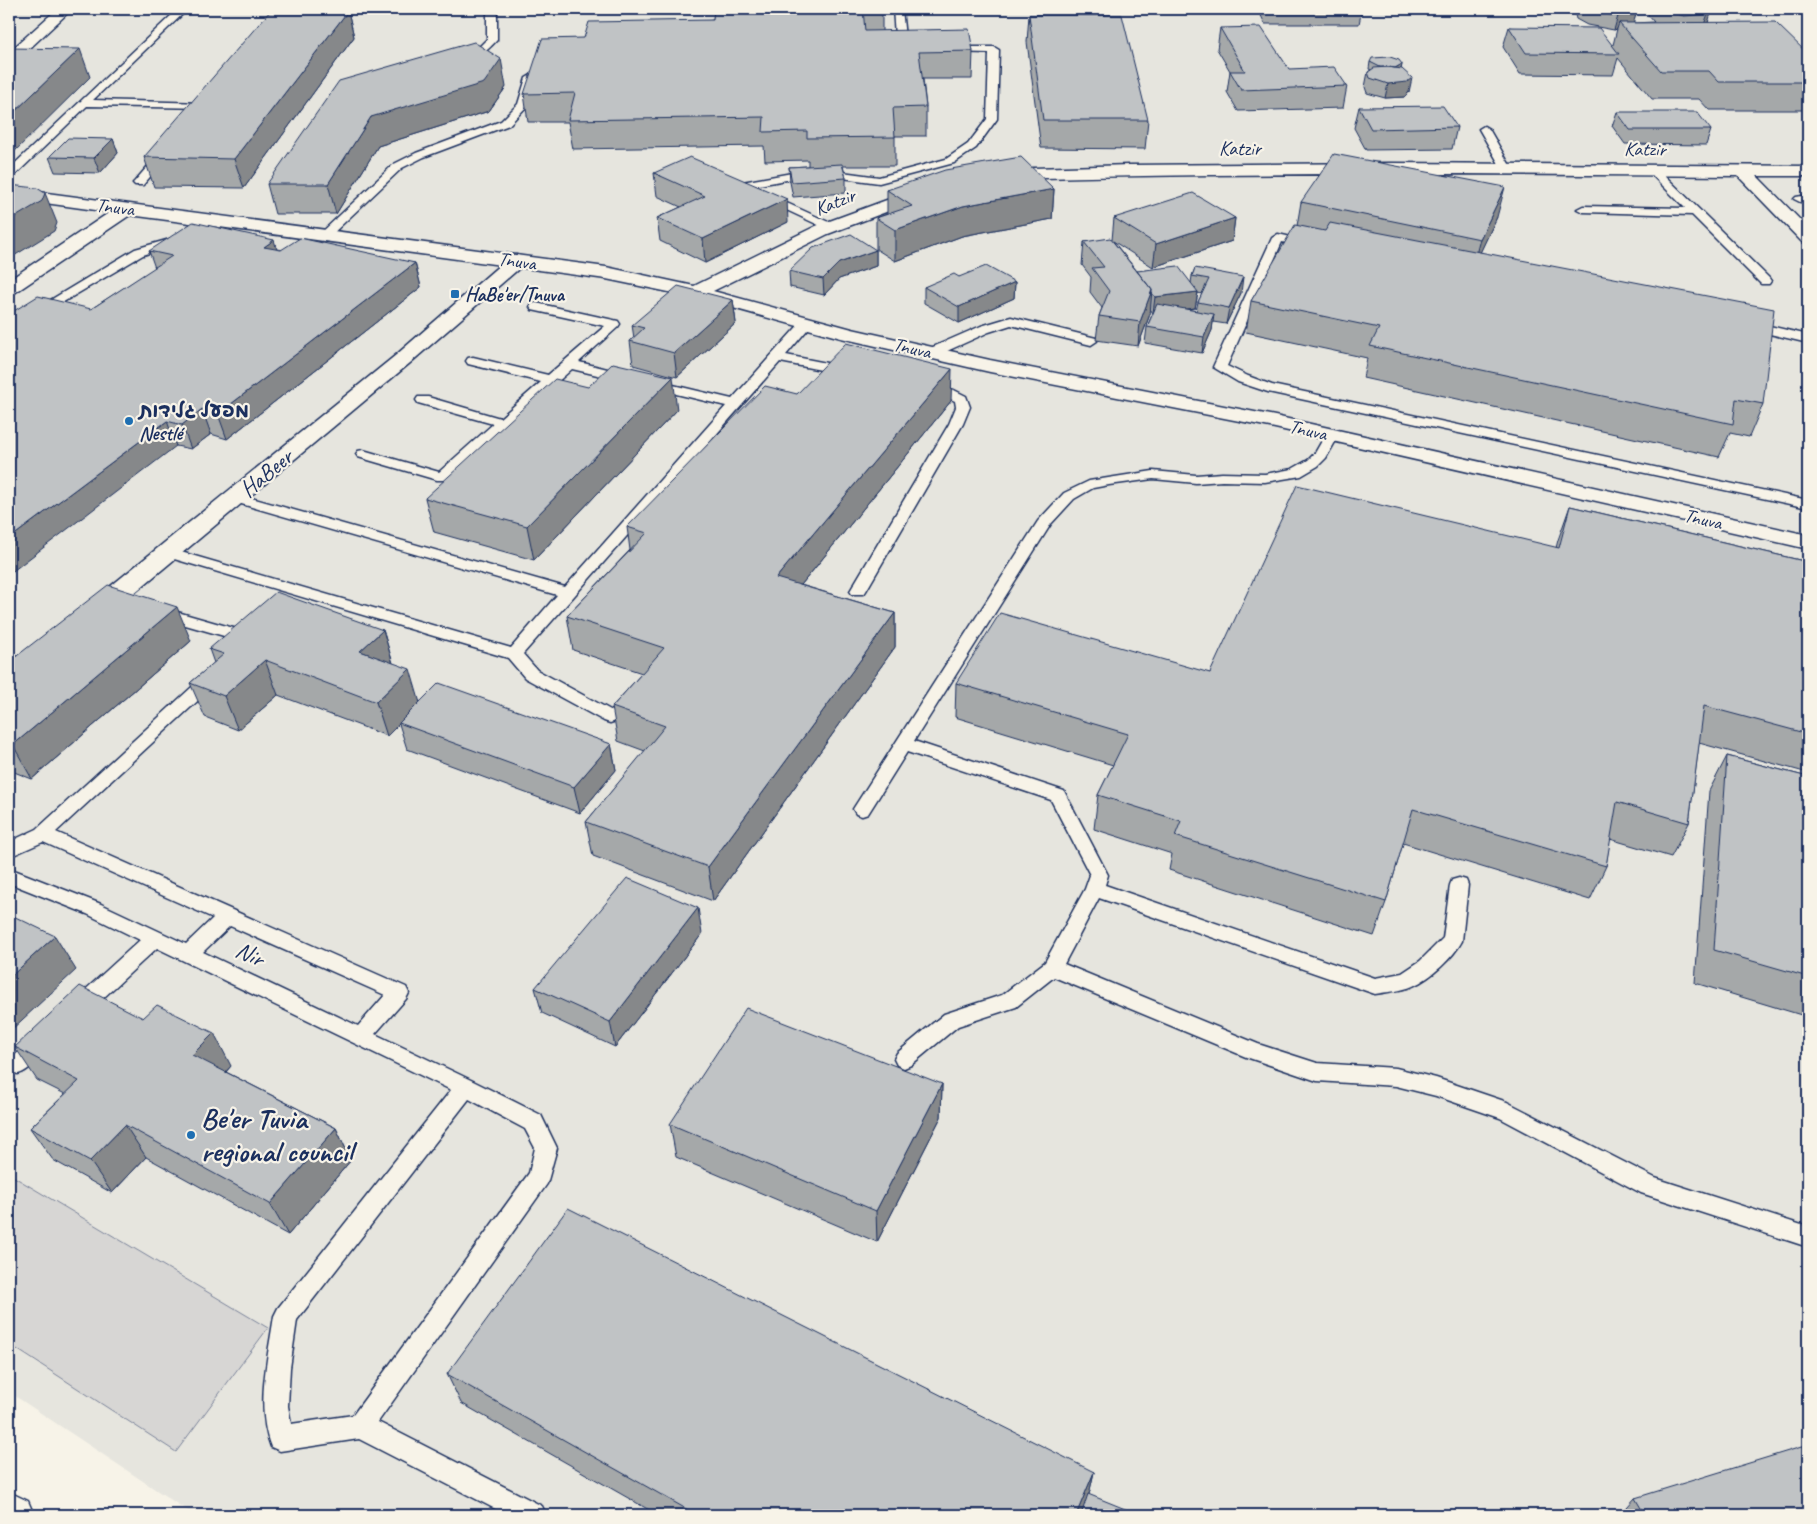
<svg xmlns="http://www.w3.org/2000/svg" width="1817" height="1524" viewBox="0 0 1817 1524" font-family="Caveat,'Playpen Sans Hebrew',sans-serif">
<rect width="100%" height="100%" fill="#f7f3e8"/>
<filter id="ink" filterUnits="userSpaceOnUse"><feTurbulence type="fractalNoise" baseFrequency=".02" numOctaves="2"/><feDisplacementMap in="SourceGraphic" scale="10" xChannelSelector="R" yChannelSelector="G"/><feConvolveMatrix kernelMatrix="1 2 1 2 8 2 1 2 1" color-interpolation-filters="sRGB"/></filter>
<g filter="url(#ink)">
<path fill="#e6e5de" d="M9,9H1808V1515H194L9,1392Z"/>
<path fill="#d7d6d4" stroke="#798299" d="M9,1174L268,1328L176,1452L9,1344Z"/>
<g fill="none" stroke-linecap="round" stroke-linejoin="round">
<defs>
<path id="lane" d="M178,9H188L93,100L206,103L211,106L210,108L87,106L13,177L9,178V169Z
M487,9H497V40C488,50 473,64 459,61V57L476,50L487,39Z
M684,9H744L739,12H689Z
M893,9H902L906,47L909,49L907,51L901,52L896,49Z
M950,47H994L999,50L997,119L976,148L954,163L879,183L835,177H803L742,188L736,185L742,182L803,171H835L879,177L946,159L968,144L987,119L989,53L947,52L945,50Z
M531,75L536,78L528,105L509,125L424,157L402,168L329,237H321L319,235L321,233L394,164L416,153L501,121L518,104L526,78Z
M1484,126L1489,129L1512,169L1511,171H1503L1502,169L1479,129Z
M164,151L168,152L169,154L168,156L143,185H135L133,183L135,181L160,152Z
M1654,168L1658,169L1769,278L1771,281L1769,284H1761L1692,215L1583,212L1577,209L1583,206L1685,208L1650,173L1649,171Z
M767,194L835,225L837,227L835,229H827L763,199L761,197L763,195Z
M1808,195V201L1800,202L1794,199L1796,197Z
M1278,234L1313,242L1315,244L1309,248L1282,242L1227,366L1248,376L1272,385L1808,500V508L1268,392L1238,382L1213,367L1272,238Z
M177,237L183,241L181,243L143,255L9,334V325L135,249Z
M536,303L618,321L620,324L618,327L579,362L632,375L634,378L632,381L627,382L572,369L447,480H437L358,457L356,454L358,451L363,450L439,472L493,424L418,403L416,400L418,397H428L500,418L541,382L468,364L466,361L468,358L473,357L548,375L605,326L532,310L530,307L532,304Z
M1011,317L1096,338L1097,341L1091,345L1011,325L989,332L936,356L931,357L925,353L926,350L981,326Z
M807,319L813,323L786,355L852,368L854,371L852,374L847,375L780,362L523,654L537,670L616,713L619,717L616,721L610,723L604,721L525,678L508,658L164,556L161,553L164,550H174L511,648L557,595L231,501L229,498L231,495H241L565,587L726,406L647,387L645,384L647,381L652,380L732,399L803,320Z
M1748,321L1808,335V343L1744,328L1742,325L1744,322Z
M929,384L954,390L966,396L970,407L963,424L866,591L864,594H852L850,591L949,424L956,407L955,401L944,396L924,391L922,388L924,385Z
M1332,431L1339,435L1326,458L1318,466L1301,476L1265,482L1222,481L1196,483L1153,479L1109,485L1093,488L1074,499L1051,524L914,741L1064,791L1108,875L1105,885L1375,978L1402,973L1420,961L1443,938L1450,885L1452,880L1459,878L1466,880L1468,885L1462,941C1453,958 1431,978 1413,986C1402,991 1387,992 1375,994L1099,898L1064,964L1258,1044L1317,1063L1396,1068L1436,1078L1507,1102L1655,1178L1808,1227V1247L1641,1193L1500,1118L1436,1096L1396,1086L1317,1081L1246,1057L1054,977L1016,1007L958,1026L911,1065L904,1068L897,1065L894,1059L897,1053L944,1014L1002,995L1045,962L1085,889L1090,875L1051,800L907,752L868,814L862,816L856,814L853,809L1038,521L1064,493L1089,481L1153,471L1196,475L1222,473L1265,474L1292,469L1308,460L1315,453L1327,432Z
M160,607L237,629L243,648L239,656L233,657L227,656L225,652L227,648L224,636L154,616L152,612L154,608Z
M211,673L217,675L219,679L217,683L56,832L406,987L409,993L406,999L375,1034L473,1081L541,1115L557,1148L547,1184L378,1422L542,1506L546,1515H507L359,1439L280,1451L271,1447C255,1407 268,1357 274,1316L278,1308L451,1090L157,948L85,1015L78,1017L71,1015L68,1009L71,1003L140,940L87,914L9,883V868L101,904L186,944L213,918L43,842L9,857V842L37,829L205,675ZM230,926L385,995L358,1026L203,952ZM469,1099L525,1129L535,1148L529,1173L353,1415L291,1424L288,1406L290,1368L297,1320Z
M41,1035L48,1038L51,1044C48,1052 27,1073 18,1074C17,1074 12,1072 11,1071L9,1063L11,1059L34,1038Z"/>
<path id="street" d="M57,9H72L14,63L9,65V52Z
M1391,163L1808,166V176H1757L1808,228V243L1802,242L1738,176C1492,174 1246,172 1000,179L994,178L991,174L994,170L1000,169L1129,165Z
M922,187L928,188L931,192L928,196L828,234L713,291L852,329L990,360L1275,416L1808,535V549L1275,428L990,372L841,338L693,297L606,279L130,215L16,292L9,294V280L110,212L9,198V188L606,267L694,286L816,226Z"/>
<path id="secondary" d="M516,255L523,257L525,261L523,265L410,363L103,619L94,621L85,619L82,613L85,607L396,355L509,257Z"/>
<path id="highway" d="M9,1492L28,1501L34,1515H9Z"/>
</defs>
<use href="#lane" stroke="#1b2f5e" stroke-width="3"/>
<use href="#street" stroke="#1b2f5e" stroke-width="3"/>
<use href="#secondary" stroke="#1b2f5e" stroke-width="3"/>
<use href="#highway" stroke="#1b2f5e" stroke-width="3"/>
<use href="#lane" fill="#f7f3e8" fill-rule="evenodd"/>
<use href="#street" fill="#f7f3e8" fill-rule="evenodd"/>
<use href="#secondary" fill="#f7f3e8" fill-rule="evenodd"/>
<use href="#highway" fill="#f7f3e8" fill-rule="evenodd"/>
</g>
<path fill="#a5a8a9" stroke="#1b2f5e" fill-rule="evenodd" d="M714,9H882V31L973,51L972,79H923L926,107V136H895V166H843L846,178V193L793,197L790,182L789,167L808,166V160L765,161L764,146L573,149L568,122H528L524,94L584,38L713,20Z
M1258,9H1362L1359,24H1265Z
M1577,9H1636L1637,11L1633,23L1654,22L1648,15L1650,9H1711L1708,23L1808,54V110H1709L1699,99H1652L1618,58L1613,75L1520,74L1503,47L1509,27L1613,45L1617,29L1614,30L1587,25L1576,19L1575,15Z
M348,11L354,37L244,188L154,187L144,157Z
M1029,15L1148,120L1145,149L1041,148L1027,42Z
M1220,28L1289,69L1347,86L1343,108L1238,111L1227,92L1230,71L1217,49Z
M1370,62L1402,64L1401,69L1409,92L1404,97L1385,98L1367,93L1365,87L1368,72L1371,70L1369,69Z
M506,87L489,111L378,146L336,214H275L267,184Z
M1359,107L1457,127L1452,149L1366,150L1354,128Z
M1617,112L1711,130L1706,145L1625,144L1612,126Z
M113,139L118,153L100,173L55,172L49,157Z
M654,173L788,222L705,263L660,241L657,218L681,207L657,196Z
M1054,189L1052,219L962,236L895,261L876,249V218L887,214V190Z
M1301,202L1497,217L1480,252L1763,404L1749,437L1730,433L1719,457L1363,378L1367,358L1246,332L1251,301L1297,226Z
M1114,218H1235L1232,241L1153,267L1113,241L1137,271L1191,283L1192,276L1195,268L1241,293L1226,324L1213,322L1212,330L1202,353L1145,343L1147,327L1153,313L1150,309V314L1138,346L1096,340L1099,316L1102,308L1090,292L1091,277L1082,265L1084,242L1112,240ZM1198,293L1202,294L1198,302L1196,311L1186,309L1195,308Z
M276,249L415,263L421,287L227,439L211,434L191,449L176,446L91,309L155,268L149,251Z
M876,250V266L839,279L824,295L790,287L789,271Z
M959,277L1015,282L1014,298L959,323L924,303V287Z
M733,300L736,323L677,377L633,365L630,341L634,338L632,325Z
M797,394L951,401L801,585L895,613V647L713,901L593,856L586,822L645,751L618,741L612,707L642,673L573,650L567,616L630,550L627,527Z
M677,410L534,560L434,532L425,498Z
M1570,506L1808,562V773L1699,743L1689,823L1671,857L1610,839L1606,866L1590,900L1403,843L1386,902L1374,936L1169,870L1172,854L1094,829L1098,795L1113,765L955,717L956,683L1210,673L1556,548L1558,540Z
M383,630L393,663L420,702L611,744L616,770L580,813L407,749L399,724L387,736L278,695L238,730L205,717L190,683L214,663L209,649Z
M191,641L32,779L9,770V662Z
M1727,756L1808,777V1017L1695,983L1709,791Z
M702,934L615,1047L542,1013L535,988Z
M15,1047L231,1066L226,1072L336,1128L351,1160L288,1235L146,1157L112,1193L53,1160L30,1128L65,1094L37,1080Z
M942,1084L941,1117L877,1242L676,1157L670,1124Z
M447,1374L1094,1472L1089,1494L1081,1515H658L461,1403Z
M1635,1498L1808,1515H1620Z"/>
<path fill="#86888a" stroke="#1b2f5e" d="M348,11L354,37L244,188L234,159Z
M1637,11L1633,25L1619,23L1617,29L1614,30L1618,16Z
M1712,11L1707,25L1703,27L1708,14Z
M80,49L90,77L9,157V117Z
M501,59L506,87L489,111L378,146L336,214L328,184L371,117Z
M1402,64L1401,71L1395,68Z
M1412,78L1409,92L1404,97L1385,98L1388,84Z
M113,139L118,153L100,173L94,158Z
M1505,187L1497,217L1472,270L1480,239Z
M1054,189L1052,219L962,236L895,261V230L963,206Z
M45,193L57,223L54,231L9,259V221Z
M787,199L788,222L705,263L703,239Z
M1235,218L1232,241L1153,267L1156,244Z
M274,240L281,263L264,247Z
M876,250V266L839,279L824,295L823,279L839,263Z
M415,263L421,287L227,439L218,414Z
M1243,277L1241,293L1226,324L1229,308Z
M1015,282L1014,298L959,323V307Z
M1152,290L1150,314L1138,346L1140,322Z
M1198,292L1195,308L1153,313L1155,297Z
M733,300L736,323L677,377L674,353Z
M1214,314L1212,330L1202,353L1204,337Z
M952,369L951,401L779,612L776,578Z
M673,377L677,410L534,560L527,526Z
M202,409L211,434L191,449L182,425Z
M167,421L176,446L9,574V539Z
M177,607L191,641L32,779L13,745Z
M895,613V647L713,901L708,867Z
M383,630L393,664L360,651Z
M265,660L278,695L238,730L224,696Z
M410,669L420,703L399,723V724L387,736L376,702Z
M611,744L616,770L580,813L574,787Z
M698,908L702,934L615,1047L610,1022Z
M55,936L76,970L9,1032V978Z
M214,1033L231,1066L211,1088L192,1055Z
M942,1084L941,1117L877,1242L876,1211Z
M125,1125L146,1157L112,1193L90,1161Z
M336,1128L351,1160L288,1235L270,1204Z
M1094,1472L1088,1499L1081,1515H1076Z"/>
<path fill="#c0c3c5" stroke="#1b2f5e" d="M714,9H863L865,31L969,29L973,51L919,52L926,107L893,108L895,137L807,138V131L763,132L764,117L568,120L575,93L524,94L542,39L584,38L589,22L713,20Z
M1586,9H1636L1637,11L1618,16L1591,12Z
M1658,9H1711L1712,11L1708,14L1684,16Z
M271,10L348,11L234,159L144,157Z
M1029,15H1122L1148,120H1043Z
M1775,22L1808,54V82H1719L1709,71H1661L1619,23Z
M1261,27L1289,69L1334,67L1347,86L1241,90L1230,71H1245L1220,28Z
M1509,27L1599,28L1619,54L1526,53Z
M474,42L501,59L484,83L371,117L328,184H267L339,81Z
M9,48L80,49L9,117Z
M1390,57L1399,60L1402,64L1395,68L1388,67H1380L1370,62L1372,58Z
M1388,67L1402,69L1412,78L1407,82L1388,84L1370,78L1368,72L1374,68Z
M1443,106L1457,127L1371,129L1359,107Z
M1617,112H1697L1711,130H1630Z
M68,138L113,139L94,158L49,157Z
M1334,154L1505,187L1480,239L1301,202Z
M690,157L787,199L703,239L657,218L705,196L654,173Z
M1021,157L1054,189L963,206L895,230L876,218L912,206L887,190L945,170Z
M842,164L846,178L792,182L789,167Z
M9,185L37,188L45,193L42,201L9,221Z
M1193,193L1235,218L1156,244L1114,218Z
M193,222L274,240L264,247L281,250L300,238L415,263L218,414L202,409L182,425L167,421L9,539V314L38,296L91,309L172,256L149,251Z
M1330,223L1774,309L1763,404L1736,399L1733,424L1370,346L1379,328L1251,301L1295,225L1325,231Z
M851,234L876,250L839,263L823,279L789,271L813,248Z
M1110,238L1152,290L1140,322L1099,316L1109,291L1092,268L1104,267L1084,242Z
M986,266L1015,282L959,307L924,287L954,274L959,277Z
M1178,266L1198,292L1155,297L1152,293V290L1137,271Z
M1195,268L1243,277L1229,308L1198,302L1209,279L1192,276Z
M678,286L733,300L674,353L630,341L644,328L632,325Z
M1157,304L1214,314L1204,337L1147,327Z
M846,343L952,369L776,578L895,613L708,867L586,822L665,726L612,707L664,648L567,616L647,533L627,527L765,386L797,394Z
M613,363L673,377L527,526L425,498L555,379L588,387Z
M1297,485L1559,548L1570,506L1808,562V734L1704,706L1689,823L1617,802L1606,866L1413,809L1386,902L1175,836L1181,821L1098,795L1128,734L956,683L1000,613L1210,673Z
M108,585L177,607L13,745L9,743V662Z
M276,592L383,630L360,651L410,669L376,702L265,660L224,696L190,683L224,654L209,649Z
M439,683L611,744L574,787L399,723Z
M1727,756L1808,777V977L1714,950Z
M627,878L698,908L610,1022L535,988Z
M9,914L55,936L9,978Z
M80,986L143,1018L157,1005L214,1033L192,1055L336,1128L270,1204L125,1125L90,1161L30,1128L79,1081L15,1047Z
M746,1008L942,1084L876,1211L670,1124Z
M568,1208L1094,1472L1076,1515H697L447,1374Z
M1808,1445V1515H1645L1635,1498Z
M1088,1494L1140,1515H1081Z"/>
</g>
<g fill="#1f6fb2" stroke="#f7f3e8" stroke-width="2">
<rect x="450" y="289" width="10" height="10" rx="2.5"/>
<circle cx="129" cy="421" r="5"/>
<circle cx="191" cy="1135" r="5"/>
</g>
<g text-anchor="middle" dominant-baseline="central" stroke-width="4.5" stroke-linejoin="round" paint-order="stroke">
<g font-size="20" fill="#1b2f5e" stroke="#f7f3e8">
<text x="1240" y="148">Katzir</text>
<text transform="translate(1645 149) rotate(1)">Katzir</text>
<text transform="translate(835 202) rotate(-22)">Katzir</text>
<text transform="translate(115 207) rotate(7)">Tnuva</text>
<text transform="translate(517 261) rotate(8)">Tnuva</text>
<text transform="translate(912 348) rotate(13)">Tnuva</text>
<text transform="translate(1308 430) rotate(13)">Tnuva</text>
<text transform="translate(1703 519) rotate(13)">Tnuva</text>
</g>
<g font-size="20" font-weight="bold" fill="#1b2f5e" stroke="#f7f3e8" text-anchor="start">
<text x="465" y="294">HaBe'er/Tnuva</text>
<text x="139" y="410">מפעל גלידות<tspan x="139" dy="23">Nestlé</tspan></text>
</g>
<g font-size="24" fill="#1b2f5e" stroke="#f7f3e8">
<text transform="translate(266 473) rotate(-40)">HaBeer</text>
<text transform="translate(250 954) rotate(26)">Nir</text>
</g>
<g font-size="29" font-weight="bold" fill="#1b2f5e" stroke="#f7f3e8" text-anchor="start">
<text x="201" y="1118">Be'er Tuvia<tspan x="201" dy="33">regional council</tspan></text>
</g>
</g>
<rect width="1817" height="1524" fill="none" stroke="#f7f3e8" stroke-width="30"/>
<rect x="15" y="15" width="1787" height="1494" fill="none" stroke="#1b2f5e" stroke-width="2" filter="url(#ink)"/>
</svg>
